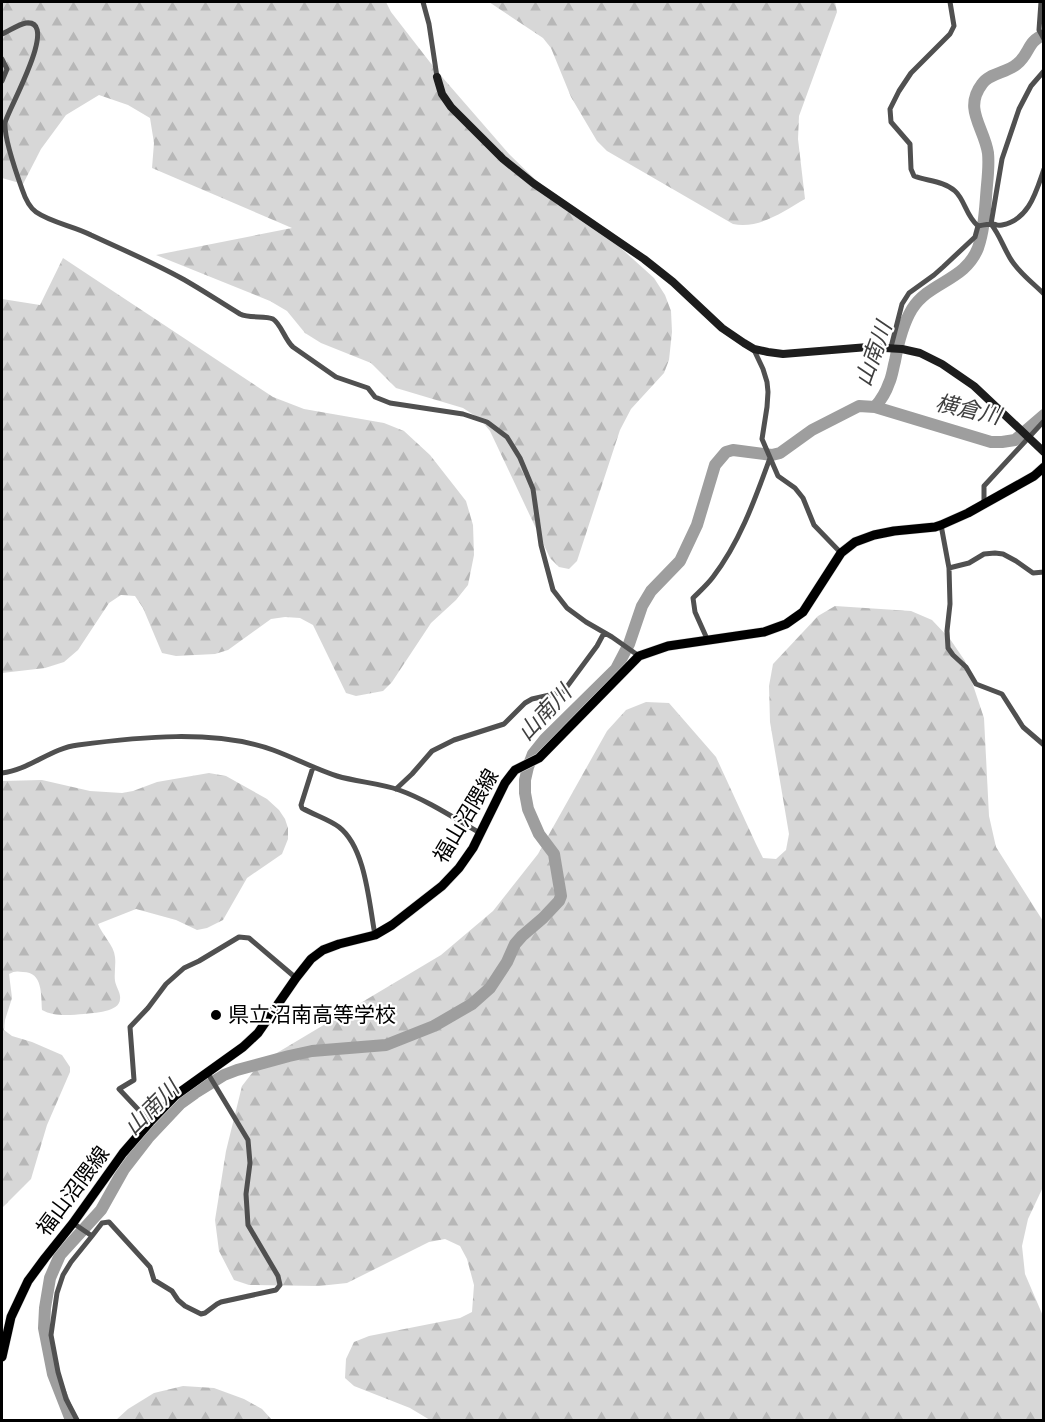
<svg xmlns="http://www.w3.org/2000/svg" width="1045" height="1422" viewBox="0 0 1045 1422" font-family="'Source Sans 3','Noto Sans JP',sans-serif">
<defs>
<pattern id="forest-firs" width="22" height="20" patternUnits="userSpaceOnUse" patternTransform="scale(1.5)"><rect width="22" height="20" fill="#d7d7d7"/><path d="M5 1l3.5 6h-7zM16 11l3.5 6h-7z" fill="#b7b7b7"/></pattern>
</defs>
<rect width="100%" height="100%" fill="#fff"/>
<path fill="url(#forest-firs)" d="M2,2H386L391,12L436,70L509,154L543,187L613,241L654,278L665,295L671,311L672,332L669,360L664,373L631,409L620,430L577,561L569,569L559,567L550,558L490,431L480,419L463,408L396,388L371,363L321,343L305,333L287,311L270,301L156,255L292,228L152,168L154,143L150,118L128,105L99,95L66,115L41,149L23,184L2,178Z
M489,2H835L837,12L799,116L798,139L805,199C782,212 760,229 733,224L607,151L597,141L571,97L551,48L543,38Z
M63,258L273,397L304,409L384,423L404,431L430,455L466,501L473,525L474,555L468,585L456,600L431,623L392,682L383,691L356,696L346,693L313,625L300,618L285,617L271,619L228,650L215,654L176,656L162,653L143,608L135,596L121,595L109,603L78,650L64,662L45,668L2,673V299L40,305Z
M835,606L911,611L932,620L950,639L965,661L984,718L989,816L996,847L1043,921V1187L1028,1219L1022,1246L1025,1274L1043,1316V1420H430L410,1408L354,1386L345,1378L346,1359L354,1342L369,1336L460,1318L472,1312L474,1285L467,1259L460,1246L445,1239L429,1242L347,1283L319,1286L249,1285L234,1280L219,1251L215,1220L226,1151L242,1086L260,1063L441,955L493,911L538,854L607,731L626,710L646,702L669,703L716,757L756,844L763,858L776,859L786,850L789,834L770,722L769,686L773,664L818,616Z
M209,773L226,776L267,799L279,810L285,819L288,828V839L282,854L247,878L223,920L207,928L197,930L176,920L136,909L98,924C102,935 114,945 115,957C116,965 114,973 115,981C116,987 121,993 120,999C120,1012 93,1013 84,1014C71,1015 54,1017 42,1010C41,995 43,972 23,972C17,971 14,971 9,974L12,998L5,1020L4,1030L12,1036L32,1042L62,1055L70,1067V1072L47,1125L31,1179L2,1208V781L42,780L90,791L122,793L133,791L157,782Z
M183,1386L214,1388L244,1399L262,1409L272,1420H116L128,1409L154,1393Z"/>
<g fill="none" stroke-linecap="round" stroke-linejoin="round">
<path stroke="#9e9e9e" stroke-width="12" d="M875,407C881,400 886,392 889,383C892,377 893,368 895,361C898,344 903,324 912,309C930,281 965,281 978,248C985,228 985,206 987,185C988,175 989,163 988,153C984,127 963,109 982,84C989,73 1007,73 1017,64C1030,54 1027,41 1044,35
M71,1420L53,1374L44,1328L45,1308L50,1278L60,1255L101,1210L124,1169L148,1138L181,1103L195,1093L224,1075L237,1070L289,1056L312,1051L386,1045L434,1026L472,1004L490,988L507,962L515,944L522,936L543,918L559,901L561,896L554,854L539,834L528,809L525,793V780L528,767L533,754L545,739L616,669L629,644L642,606L651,591L680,561L697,525L715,465L726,452L733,450L772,455L780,453L812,430L859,406L875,407L991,442H1002L1015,440L1044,415"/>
<defs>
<path id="primary" d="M2,1357L11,1317L28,1281L45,1258L73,1223L123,1153L150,1122L176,1095L243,1047L258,1033L296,978L311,959L323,950L339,944L375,935L392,925L442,886L459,868L473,848L505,783L515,770L539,758L639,656L668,646L764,632L786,624L803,612L841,553L855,542L874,535L894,531L935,527L941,525L968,513L1034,476L1044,467"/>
</defs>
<use href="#primary" stroke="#dbdbdb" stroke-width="10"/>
<path stroke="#505050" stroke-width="5" d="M423,2L429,24L437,77
M950,2L954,26L950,34L911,73L899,91L890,109L891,122L910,144L911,169L914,176C927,181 944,181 955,191C965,200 966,216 978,226
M1041,2L1039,30L1044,39
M2,34C9,31 19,24 26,23C61,19 6,113 5,123C4,137 17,175 22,189C25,198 29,207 36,212C52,223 74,226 91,235C121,249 152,262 181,278C201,289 220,302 240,314C250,319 265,315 273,319C281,324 285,340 293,347L336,377L368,388L375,397L390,403L463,414L487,422L507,437L520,458L533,489L541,545L553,590L567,608L586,622L612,637L639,656
M2,59L7,69L2,81
M1044,71L1031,86L1019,109L1002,159L991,224C999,234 1003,246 1010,258C1018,272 1032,282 1044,294
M978,226C983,225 988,224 993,224C999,225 996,226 1002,225C1029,220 1036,192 1044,169
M891,347L902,304L909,293L934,275L943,267L975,237L978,226
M754,350L763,369L767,382L768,392L767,407L762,439L778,476L795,488L803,498L814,525L841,553
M984,503V486L1044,421
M941,525L949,568L950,604L947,631L948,648L953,655L966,667L976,684L1002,694L1023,727L1044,745
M949,568L969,563L984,554L995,553L1003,554L1016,561L1033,573L1044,572
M708,641L695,612L693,598C700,591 707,585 713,577C740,542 755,499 770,458
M313,767L301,805L302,808C314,815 328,819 339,827C366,848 369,904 375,935
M2,773C29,770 51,748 78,745C138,737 215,729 273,750C295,758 315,769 337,776C357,782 379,783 399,790C427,800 454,818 480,833
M396,789L412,774L432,751L454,740L504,724L525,703L532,699L563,692L597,646L604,633
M150,1122L119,1089L134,1080L130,1027L148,1008L166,984L184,968L199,961L239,937L249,938L296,978
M73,1223L92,1236L102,1223L109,1222L150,1267L154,1280L172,1291L178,1300L185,1306L201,1314L205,1313L217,1304L221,1302L276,1290L280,1285L278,1276L248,1225L246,1194L250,1163L248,1140L207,1072
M77,1420L66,1399L58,1372L51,1335L57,1293L63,1275L71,1262L92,1236"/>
<path stroke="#1d1d1d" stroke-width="8" d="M437,77L442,94L451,107L503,159L533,183L644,259L673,282L722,328L744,343L754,349L768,352L783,354L868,347L902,349L920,353L942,364L974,386L1044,452"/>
<use href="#primary" stroke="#000" stroke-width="9"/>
</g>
<circle fill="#000" stroke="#fff" stroke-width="2" cx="216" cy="1015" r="6"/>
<g text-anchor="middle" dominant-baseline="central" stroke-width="4.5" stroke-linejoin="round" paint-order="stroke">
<g font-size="21" fill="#000" stroke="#fff">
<text transform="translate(466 816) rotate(-59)">福山沼隈線</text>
<text transform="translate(73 1191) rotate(-53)">福山沼隈線</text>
</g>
<g font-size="21" fill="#000" stroke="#fff" text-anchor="start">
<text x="228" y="1015">県立沼南高等学校</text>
</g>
<g font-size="22" font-style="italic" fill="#3f3f3f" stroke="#fff">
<text transform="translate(874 354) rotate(-70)">山南川</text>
<text transform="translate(968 410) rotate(13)">横倉川</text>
<text transform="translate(545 713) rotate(-47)">山南川</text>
<text transform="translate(152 1108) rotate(-45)">山南川</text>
</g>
</g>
<rect width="1045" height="1422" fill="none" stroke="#000000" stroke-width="6"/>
</svg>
